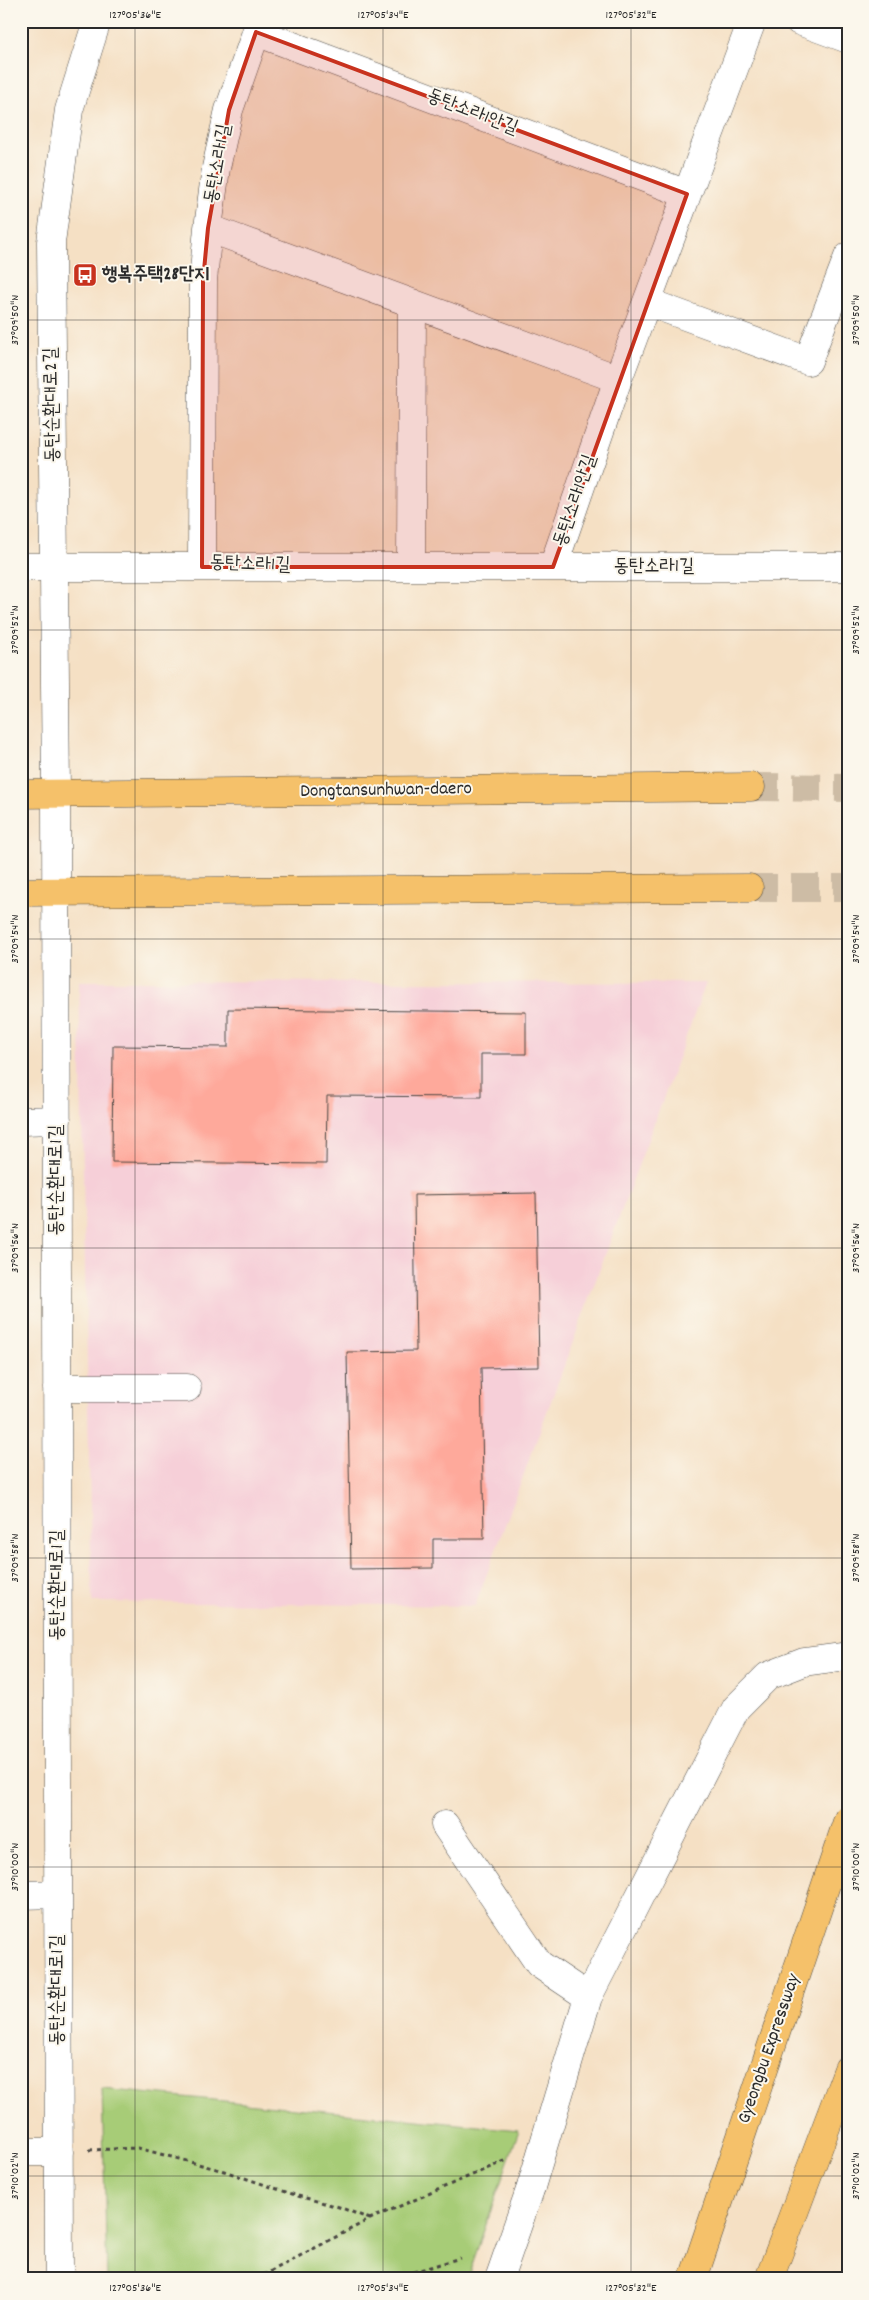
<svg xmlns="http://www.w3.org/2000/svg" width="869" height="2300" viewBox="0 0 869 2300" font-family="Dekko,'Poor Story',sans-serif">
<rect width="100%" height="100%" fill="#fbf7ec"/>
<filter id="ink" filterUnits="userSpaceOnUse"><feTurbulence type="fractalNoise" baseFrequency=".02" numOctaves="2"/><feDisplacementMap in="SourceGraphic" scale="10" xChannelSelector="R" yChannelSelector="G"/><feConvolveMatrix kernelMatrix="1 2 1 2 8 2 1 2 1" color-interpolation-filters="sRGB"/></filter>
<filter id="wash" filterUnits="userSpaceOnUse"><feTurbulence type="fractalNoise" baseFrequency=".0096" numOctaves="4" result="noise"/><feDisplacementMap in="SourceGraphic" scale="20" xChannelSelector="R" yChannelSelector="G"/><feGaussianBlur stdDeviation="1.12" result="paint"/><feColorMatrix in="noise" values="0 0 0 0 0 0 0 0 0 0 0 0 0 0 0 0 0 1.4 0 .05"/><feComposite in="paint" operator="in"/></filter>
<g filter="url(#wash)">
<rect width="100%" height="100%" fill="#f5e0c4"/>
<path fill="#f6cfd8" d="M79,981L706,983L475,1606L92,1602Z"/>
<path fill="#a7cc77" stroke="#697c51" d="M102,2089L519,2130L467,2279H107Z"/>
<g id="blocks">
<path fill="#fea99b" d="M228,1009L526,1012V1054H481V1097L327,1096L326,1164L112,1162L113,1046L228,1047Z
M536,1193L539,1367L481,1368L484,1539H433V1568L351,1569L347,1352L416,1351L414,1195Z"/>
</g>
</g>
<g filter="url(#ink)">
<use href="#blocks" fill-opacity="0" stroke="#494642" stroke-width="1"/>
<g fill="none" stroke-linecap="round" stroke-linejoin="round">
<path stroke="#cdbca5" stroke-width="28" stroke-dasharray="28 14" stroke-linecap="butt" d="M751,787L848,788
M749,888H848"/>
<defs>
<path id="minor" d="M799,21L848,39
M256,32L687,194
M208,228L618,379
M647,302L808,361L848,257
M21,567H848
M202,567L203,281L208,228L216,168L229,110L260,21
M411,567L412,303
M553,567L618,379L752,21
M21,1121L57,1120
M57,1388H187
M445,1825L539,1964L588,1997L736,1708L768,1676L804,1662L848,1656
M21,1895L58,1894
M21,2152H59
M531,2187L588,1997
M59,2279L56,794L51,242L69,110L97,21"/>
<path id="major" d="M21,794L751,787
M21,892L749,888"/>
<path id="highway" d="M693,2279L848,1819
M769,2279L848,2069"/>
</defs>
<use href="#minor" stroke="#494642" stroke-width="29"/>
<use href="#major" stroke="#494642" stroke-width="29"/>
<use href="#highway" stroke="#494642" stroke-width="29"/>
<path stroke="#494642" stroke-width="3" stroke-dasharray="4 4" stroke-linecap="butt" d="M89,2150L138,2148L224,2171L298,2196L339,2207L370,2219
M256,2279L370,2219L507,2160
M390,2279L460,2258"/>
<use href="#minor" stroke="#fff" stroke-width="28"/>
<use href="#major" stroke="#f5c16b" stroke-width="28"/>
<use href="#highway" stroke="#f5c16b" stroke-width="28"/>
<defs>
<path id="minor-bridge" d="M499,2279L531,2187"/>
</defs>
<use href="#minor-bridge" stroke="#494642" stroke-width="29" stroke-linecap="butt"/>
<use href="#minor-bridge" stroke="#fff" stroke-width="28"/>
</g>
</g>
<path fill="#c8321e" fill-opacity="0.2" stroke="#c8321e" stroke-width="4" stroke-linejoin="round" d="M256,32L687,194L553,567H202L203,281L208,228L229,110Z"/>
<path fill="none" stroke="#2b2b2b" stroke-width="1" stroke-opacity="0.45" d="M135,21V2279M383,21V2279M631,21V2279M21,320H848M21,630H848M21,939H848M21,1248H848M21,1558H848M21,1867H848M21,2176H848"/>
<defs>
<symbol id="bus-square" viewBox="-11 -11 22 22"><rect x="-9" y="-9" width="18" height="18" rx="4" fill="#c8321e" stroke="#fbf7ec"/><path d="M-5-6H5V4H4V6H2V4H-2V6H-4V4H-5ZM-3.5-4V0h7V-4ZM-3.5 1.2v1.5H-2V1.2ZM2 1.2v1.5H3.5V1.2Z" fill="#fff"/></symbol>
</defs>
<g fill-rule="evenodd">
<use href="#bus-square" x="71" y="261" width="28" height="28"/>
</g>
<g text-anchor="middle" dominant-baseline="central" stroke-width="4" stroke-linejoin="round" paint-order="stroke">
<g font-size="19" fill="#2b2b2b" stroke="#fbf7ec">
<text transform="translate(472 113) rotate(21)">동탄소라1안길</text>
<text transform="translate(219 164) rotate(-80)">동탄소라1길</text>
<text transform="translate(53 405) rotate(-91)">동탄순환대로2길</text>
<text transform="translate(576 501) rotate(-71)">동탄소라1안길</text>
<text transform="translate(250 565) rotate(2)">동탄소라1길</text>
<text x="654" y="567">동탄소라1길</text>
<text transform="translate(386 791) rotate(-1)">Dongtansunhwan-daero</text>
<text transform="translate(57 1180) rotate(-90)">동탄순환대로1길</text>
<text transform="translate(58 1585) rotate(-90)">동탄순환대로1길</text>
<text transform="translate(58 1990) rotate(-90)">동탄순환대로1길</text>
<text transform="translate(770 2049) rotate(-71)">Gyeongbu Expressway</text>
</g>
<g font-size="19" font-weight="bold" fill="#2b2b2b" stroke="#fbf7ec" text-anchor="start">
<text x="102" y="275">행복주택28단지</text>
</g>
</g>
<rect width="869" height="2300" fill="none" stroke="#fbf7ec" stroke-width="55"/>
<rect x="28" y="28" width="814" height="2244" fill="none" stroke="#2b2b2b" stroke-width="2"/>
<g font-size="12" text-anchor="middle" fill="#2b2b2b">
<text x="135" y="18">127°05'36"E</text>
<text x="383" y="18">127°05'34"E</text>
<text x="631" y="18">127°05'32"E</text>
<text transform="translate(855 320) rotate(-90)" y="4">37°09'50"N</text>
<text transform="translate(14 320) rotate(-90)" y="4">37°09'50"N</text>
<text transform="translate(855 630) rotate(-90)" y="4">37°09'52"N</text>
<text transform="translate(14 630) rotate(-90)" y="4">37°09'52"N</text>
<text transform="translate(14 939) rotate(-90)" y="4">37°09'54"N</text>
<text transform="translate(855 939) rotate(-90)" y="4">37°09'54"N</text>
<text transform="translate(14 1248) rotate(-90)" y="4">37°09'56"N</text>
<text transform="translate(855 1248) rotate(-90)" y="4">37°09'56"N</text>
<text transform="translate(855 1558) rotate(-90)" y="4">37°09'58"N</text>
<text transform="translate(14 1558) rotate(-90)" y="4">37°09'58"N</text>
<text transform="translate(14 1867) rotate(-90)" y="4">37°10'00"N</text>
<text transform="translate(855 1867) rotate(-90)" y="4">37°10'00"N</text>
<text transform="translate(855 2176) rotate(-90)" y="4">37°10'02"N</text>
<text transform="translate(14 2176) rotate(-90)" y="4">37°10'02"N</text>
<text x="135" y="2291">127°05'36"E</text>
<text x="383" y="2291">127°05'34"E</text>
<text x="631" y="2291">127°05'32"E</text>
</g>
</svg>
